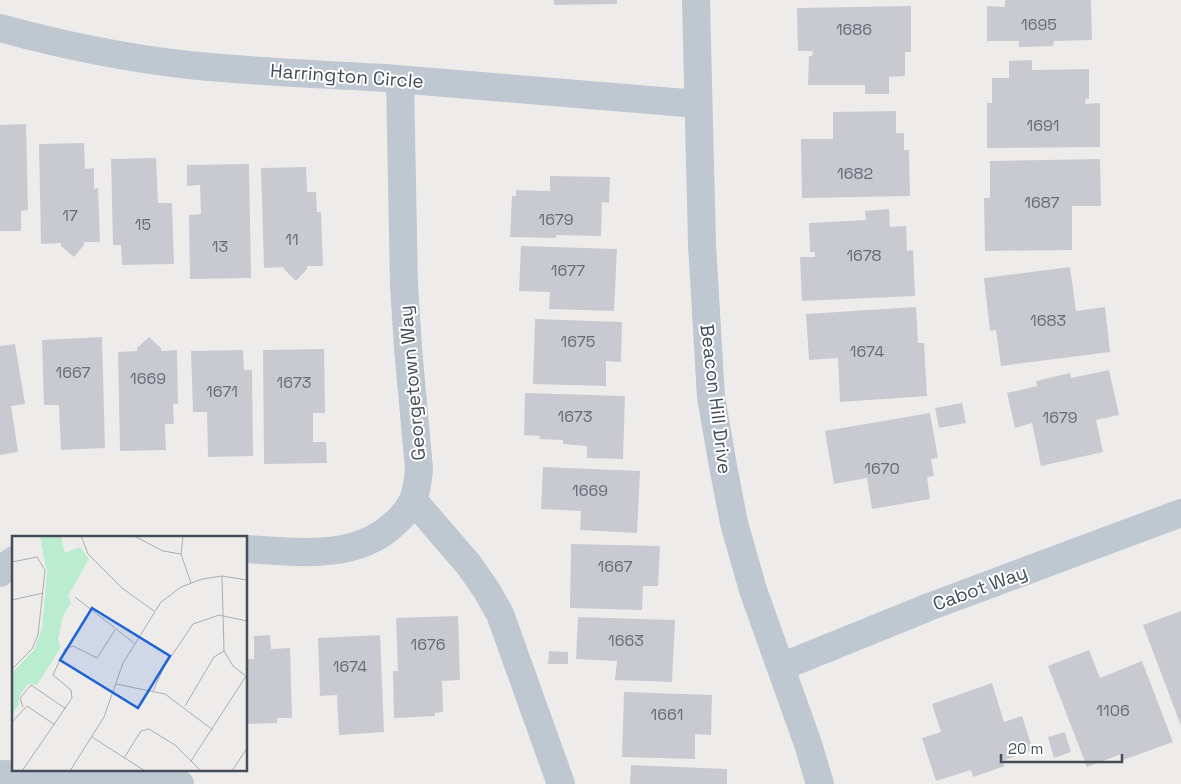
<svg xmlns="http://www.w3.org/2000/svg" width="1181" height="784" viewBox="0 0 1181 784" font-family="'Space Grotesk',sans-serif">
<rect width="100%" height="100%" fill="#eeeceb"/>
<path fill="#c9cad1" d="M554,0H617V4L554,5Z
M1005,0H1091L1092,40L1054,41L1053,46L1019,47V41H987V6L1005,7Z
M911,6V52H905V76L889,77V94H865V85H808L809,56H812L813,51H798L797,8Z
M1032,60V70L1089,69V99H1086L1085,104L1100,103V147L987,148V103H992V78H1009V61Z
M896,111V133H904V150H909L910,196L802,198L801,139H833V112Z
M26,124L28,210L21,211V231H0V125Z
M84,143L85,169L94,168V189L98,188L100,242H84V245L74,257L61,246V243L41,244L39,144Z
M156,158L158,203H172L174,264L122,265L121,245H113L111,159Z
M1100,159L1101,206H1072V250L985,251L984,198H990V161Z
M249,164L251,278L190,279L189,215L201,214L200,185L187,186V165Z
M306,167L307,192H316L317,212H321L323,266H307V269L296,281L284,269L283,267L264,268L261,168Z
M550,176L610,177L609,203L602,202L601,236L556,235V238L510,237L512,196H516V190L550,191Z
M889,209L890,227L906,226L907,251L913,250L915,296L802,301L800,257H815V252H810L809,223L866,220L865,211Z
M521,246L617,249L614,311L549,309L550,292L519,291Z
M1070,267L1076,311L1105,307L1110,352L1001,366L996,330L990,331L984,278Z
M916,307L918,343H924L927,396L840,402L838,358L809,360L806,314Z
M535,319L622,322L621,362L606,361V386L533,384Z
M102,337L105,448L61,450L59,405H44L42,340Z
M149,337L161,348V351L177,350L178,404H173L174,424H165L166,450L120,451L118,352L137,351V348Z
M15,344L25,404L11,406L18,452L0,455V346Z
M324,349L325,413H313V442H326L327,463L264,464L263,350Z
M243,350L244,370H252L253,456L208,457L207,412H193L191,351Z
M1109,370L1119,415L1096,420L1103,452L1041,466L1032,423L1015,428L1007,393L1037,386L1036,381L1070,373L1071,378Z
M525,393L625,396L623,459L587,458V446L563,444V440L539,439L540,436L524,435Z
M962,403L966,423L939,428L935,408Z
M930,413L938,458L931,459L934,476L927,477L930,499L872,509L867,478L834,484L825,431Z
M543,467L640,471L637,533L580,530L581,511L541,509Z
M571,544L660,546L658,586H643L642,610L570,608Z
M1181,611V726L1143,625Z
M458,616L460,680L442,681L443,712L435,713V716L394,718L393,671H398L396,618Z
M578,617L675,620L672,682L615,680L617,661L576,659Z
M270,635L271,649L290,648L292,718H277V723L246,724V659H254V636Z
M380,635L384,732L339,735L337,695L320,696L318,638Z
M1089,650L1100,678L1142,661L1173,742L1123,760L1121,754L1087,767L1048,666Z
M549,651L568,652V664H548Z
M992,683L1004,722L1022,716L1033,750L1002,761L1005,766L973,777L971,770L936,781L922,738L941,732L932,704Z
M624,692L712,695L711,735L695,734V759L622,757Z
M1065,732L1071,752L1054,758L1048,737Z
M631,765L727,769V784H630Z"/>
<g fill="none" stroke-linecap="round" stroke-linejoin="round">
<path stroke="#bfc7d1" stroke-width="28" d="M696,0L702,244L711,397L723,466L734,523L753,590L808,744L820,784
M0,28C62,45 125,58 189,65C254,72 320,74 385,78C489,86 594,96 698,104
M413,500L469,565L487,591L500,614L561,784
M246,549C295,552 355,561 394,524C402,517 409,509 413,500C417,490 418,480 419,469L408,348L404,285L400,79
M0,573L3,568L14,560
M781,667L929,607L1181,513
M0,774L87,777L180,784"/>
</g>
<g text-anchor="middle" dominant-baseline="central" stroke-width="4" stroke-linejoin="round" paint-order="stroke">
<g font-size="16" fill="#666d76">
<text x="1039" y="24">1695</text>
<text x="854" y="29">1686</text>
<text x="1043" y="125">1691</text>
<text x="855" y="173">1682</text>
<text x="1042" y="202">1687</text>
<text x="70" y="215">17</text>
<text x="556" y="219">1679</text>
<text x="143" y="224">15</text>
<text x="292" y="239">11</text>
<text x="220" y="246">13</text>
<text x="864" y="255">1678</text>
<text x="568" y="270">1677</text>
<text x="1048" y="320">1683</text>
<text x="578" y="341">1675</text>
<text x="867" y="351">1674</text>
<text x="73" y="372">1667</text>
<text x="148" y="378">1669</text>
<text x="294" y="382">1673</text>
<text x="222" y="391">1671</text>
<text x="575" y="416">1673</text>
<text x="1060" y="417">1679</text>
<text x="882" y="468">1670</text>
<text x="590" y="490">1669</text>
<text x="615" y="566">1667</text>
<text x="626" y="640">1663</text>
<text x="428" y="644">1676</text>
<text x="350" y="666">1674</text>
<text x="1113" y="710">1106</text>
<text x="667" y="714">1661</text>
</g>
<g font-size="19" fill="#454e58" stroke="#fff">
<text transform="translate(347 76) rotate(4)">Harrington Circle</text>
<text transform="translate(412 383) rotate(-95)">Georgetown Way</text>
<text transform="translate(716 399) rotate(83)">Beacon Hill Drive</text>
<text transform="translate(980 588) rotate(-20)">Cabot Way</text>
</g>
</g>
<g transform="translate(12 536)">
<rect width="235" height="235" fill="#eeeceb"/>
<path d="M28,0H49L53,17L68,11L77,23L56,60L59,67L51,80L46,104L49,111L25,149L16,148L7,160V169L0,179V137L22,114L30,93L35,37Z" fill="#baecd0"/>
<path fill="none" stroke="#aaadb0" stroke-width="1" d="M69,0L76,18L110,52L142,75M122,0L151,15L169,18M171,0L169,18L179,47M0,26L25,21L33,34L26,99L20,113L0,133M210,40L212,115L221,130L235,141M63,61L122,107M0,64L31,57M104,148L153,158L201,194M141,155L152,131L181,88L207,79L235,85M173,170L202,121L212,115M11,171L8,162L19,149L54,173M0,186L15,170L43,189M80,201L133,235M112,222L129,195L137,193L163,209L189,235M179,225L234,140M10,235L60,162L59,154L41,139L53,113L61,110L85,122L103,94M58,235L92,181L111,127L149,66L169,51L190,43L210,40L235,44M220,235L235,212"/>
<path fill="#2064d4" fill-opacity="0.15" stroke="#2064d4" stroke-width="2.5" d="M80,72L158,120L126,172L48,124Z"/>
<rect width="235" height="235" fill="none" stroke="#454e58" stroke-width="2.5"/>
</g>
<path d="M1001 754v8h121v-8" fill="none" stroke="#454e58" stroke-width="2.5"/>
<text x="1008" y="754" font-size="15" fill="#454e58" stroke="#ffffff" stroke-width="4" paint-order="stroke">20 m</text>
</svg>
